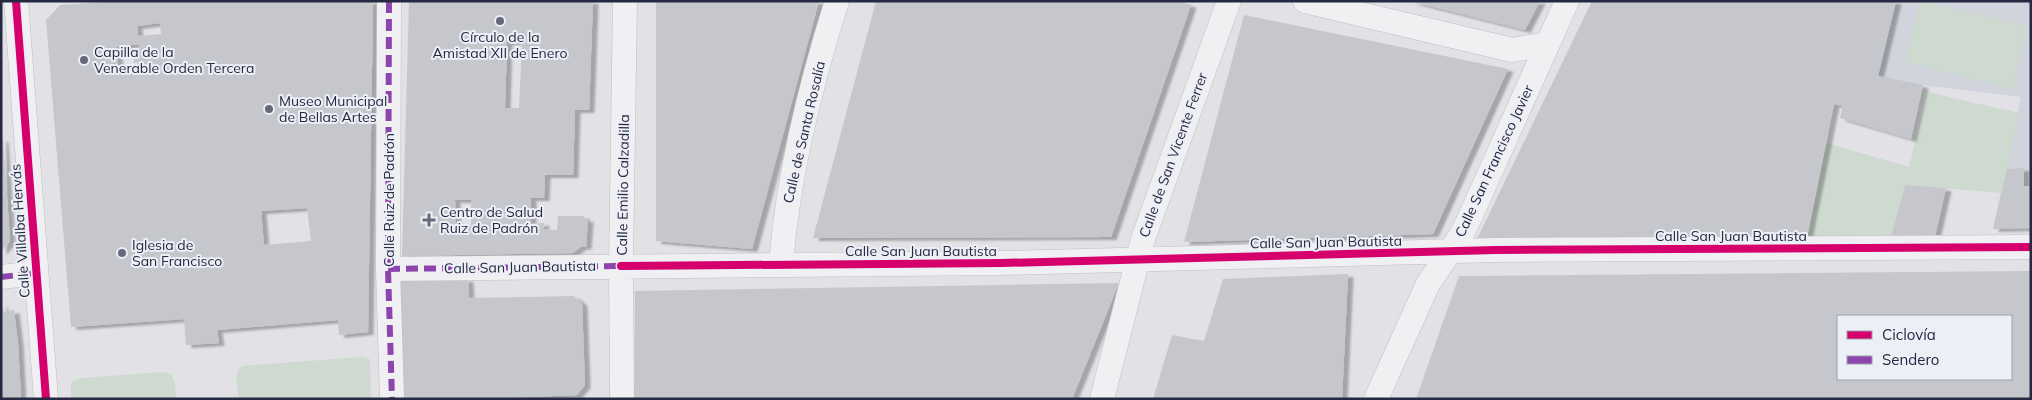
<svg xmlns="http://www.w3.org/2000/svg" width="2032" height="400" viewBox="0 0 2032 400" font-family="Mulish,sans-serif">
<defs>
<filter id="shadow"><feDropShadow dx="5.5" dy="3" stdDeviation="1" flood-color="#0004"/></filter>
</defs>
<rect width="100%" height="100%" fill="#e1e1e6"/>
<path fill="#d1d4dd" d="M1819,1H2031V228L1993,229L2021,97L1923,85L1911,139L1840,118L1843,106L1796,94Z"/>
<path fill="#cedad0" d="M1920,1L2027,26L2013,89L1905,62Z
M1927,92L2019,113L2002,193L1905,185L1890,241L1807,237L1826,143L1909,167Z
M362,357L370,359L371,399H239C238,389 233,373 242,366Z
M163,372L171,374L175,384L176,399H71V384L74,380L82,378Z"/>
<path fill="#c6c7cd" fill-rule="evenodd" filter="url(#shadow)" d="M122,1H373L368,332L339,335L338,320L217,330L219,343L186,345L184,319L71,327L46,20L60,5ZM160,23L161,34L138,36L137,26ZM139,44V50L134,51V63L140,62L142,73L119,74L116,47ZM307,208L311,241L264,245L261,211Z
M409,1H593L589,110H575L573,175H545L544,198H531V224L544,223L543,229L557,230L558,216H584V219H588L586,247L582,246L573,253L402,256ZM507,42H522L519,108H505ZM455,200H471V226H456Z
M656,1H819L752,249L656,241Z
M876,1H1178L1191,5L1111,237L813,238Z
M1410,1H1540L1525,30Z
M1592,1H1896L1878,76L1923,85L1911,139L1840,118L1843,106L1834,104L1807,237L1476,241Z
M1244,15L1508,69L1433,234L1184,242Z
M1,139H3L10,241L1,252Z
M2024,168V186H2031V228L1993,229L2007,169Z
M1905,185L1946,188L1934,241H1890Z
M2031,271V399H1416L1459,276ZM1838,316H2011V379H1838Z
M1348,274L1342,399H1153L1172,335L1204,341L1223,279Z
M468,279L469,298L574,296L582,303L585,385L577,395L481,399H402L398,281Z
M1119,283L1072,399H634L635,291Z
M1,302L4,312L14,310L18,343L21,399H1Z"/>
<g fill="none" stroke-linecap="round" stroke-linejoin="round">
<defs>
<path id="street" d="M16,1L46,399
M389,1L388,269L392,399
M1305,1L1512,50L1548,44
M781,264C788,175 810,86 837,1
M388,269L1002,263L1495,250L2031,247
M1,277L36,273
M622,399L621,266L625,1
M1102,399L1143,239L1229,1
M1376,399L1428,284L1462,234L1471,215L1567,1"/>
</defs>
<use href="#street" stroke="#bfbfc4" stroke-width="25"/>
<use href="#street" stroke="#f0f0f3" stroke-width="24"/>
<path stroke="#8e44ad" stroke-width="6" stroke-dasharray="12 6" stroke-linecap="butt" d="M389,1L388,269L392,399
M388,269L621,266
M1,277L36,273"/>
<defs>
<path id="cycleway" d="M16,1L46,399
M621,266L1002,263L1495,250L2031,247"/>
</defs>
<use href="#cycleway" stroke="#edeff6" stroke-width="11"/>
<use href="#cycleway" stroke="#d6006c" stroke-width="8"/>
</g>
<g fill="#67697b" stroke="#edeff6" stroke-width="2">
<circle cx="500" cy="21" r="5"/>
<circle cx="84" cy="60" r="5"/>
<circle cx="269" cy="109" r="5"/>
<path d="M426.5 212.5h5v5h5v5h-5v5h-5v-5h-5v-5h5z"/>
<circle cx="122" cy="253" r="5"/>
</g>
<g text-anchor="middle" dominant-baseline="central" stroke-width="4" stroke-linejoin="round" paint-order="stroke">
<g font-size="14" fill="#252941" stroke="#edeff6" text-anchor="start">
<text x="500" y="37" text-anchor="middle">Círculo de la<tspan x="500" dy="16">Amistad XII de Enero</tspan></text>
<text x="94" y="52">Capilla de la<tspan x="94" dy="16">Venerable Orden Tercera</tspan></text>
<text x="279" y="101">Museo Municipal<tspan x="279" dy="16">de Bellas Artes</tspan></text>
<text x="440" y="212">Centro de Salud<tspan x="440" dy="16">Ruiz de Padrón</tspan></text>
<text x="132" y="245">Iglesia de<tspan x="132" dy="16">San Francisco</tspan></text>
</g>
<g font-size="14" fill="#252941" stroke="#edeff6">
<text transform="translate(804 132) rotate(-77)">Calle de Santa Rosalía</text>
<text transform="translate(1173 155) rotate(-70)">Calle de San Vicente Ferrer</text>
<text transform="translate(1494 161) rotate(-65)">Calle San Francisco Javier</text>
<text transform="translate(623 185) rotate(-89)">Calle Emilio Calzadilla</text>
<text transform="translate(389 200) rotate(-90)">Calle Ruiz de Padrón</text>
<text transform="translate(20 231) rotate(-94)">Calle Villalba Hervás</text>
<text x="1731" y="236">Calle San Juan Bautista</text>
<text transform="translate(1326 242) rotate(-1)">Calle San Juan Bautista</text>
<text x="921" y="251">Calle San Juan Bautista</text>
<text transform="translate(520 267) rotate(-1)">Calle San Juan Bautista</text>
</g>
</g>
<rect width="2032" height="400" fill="none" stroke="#252941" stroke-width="5"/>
<rect x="1837" y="315" width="175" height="65" fill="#edeff6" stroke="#9da0ae"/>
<rect x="1847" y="331" width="25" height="8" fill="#d6006c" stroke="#9da0ae"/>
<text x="1882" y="340" font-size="15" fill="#252941">Ciclovía</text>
<rect x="1847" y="356" width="25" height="8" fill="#8e44ad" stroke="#9da0ae"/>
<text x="1882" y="365" font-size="15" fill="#252941">Sendero</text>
</svg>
